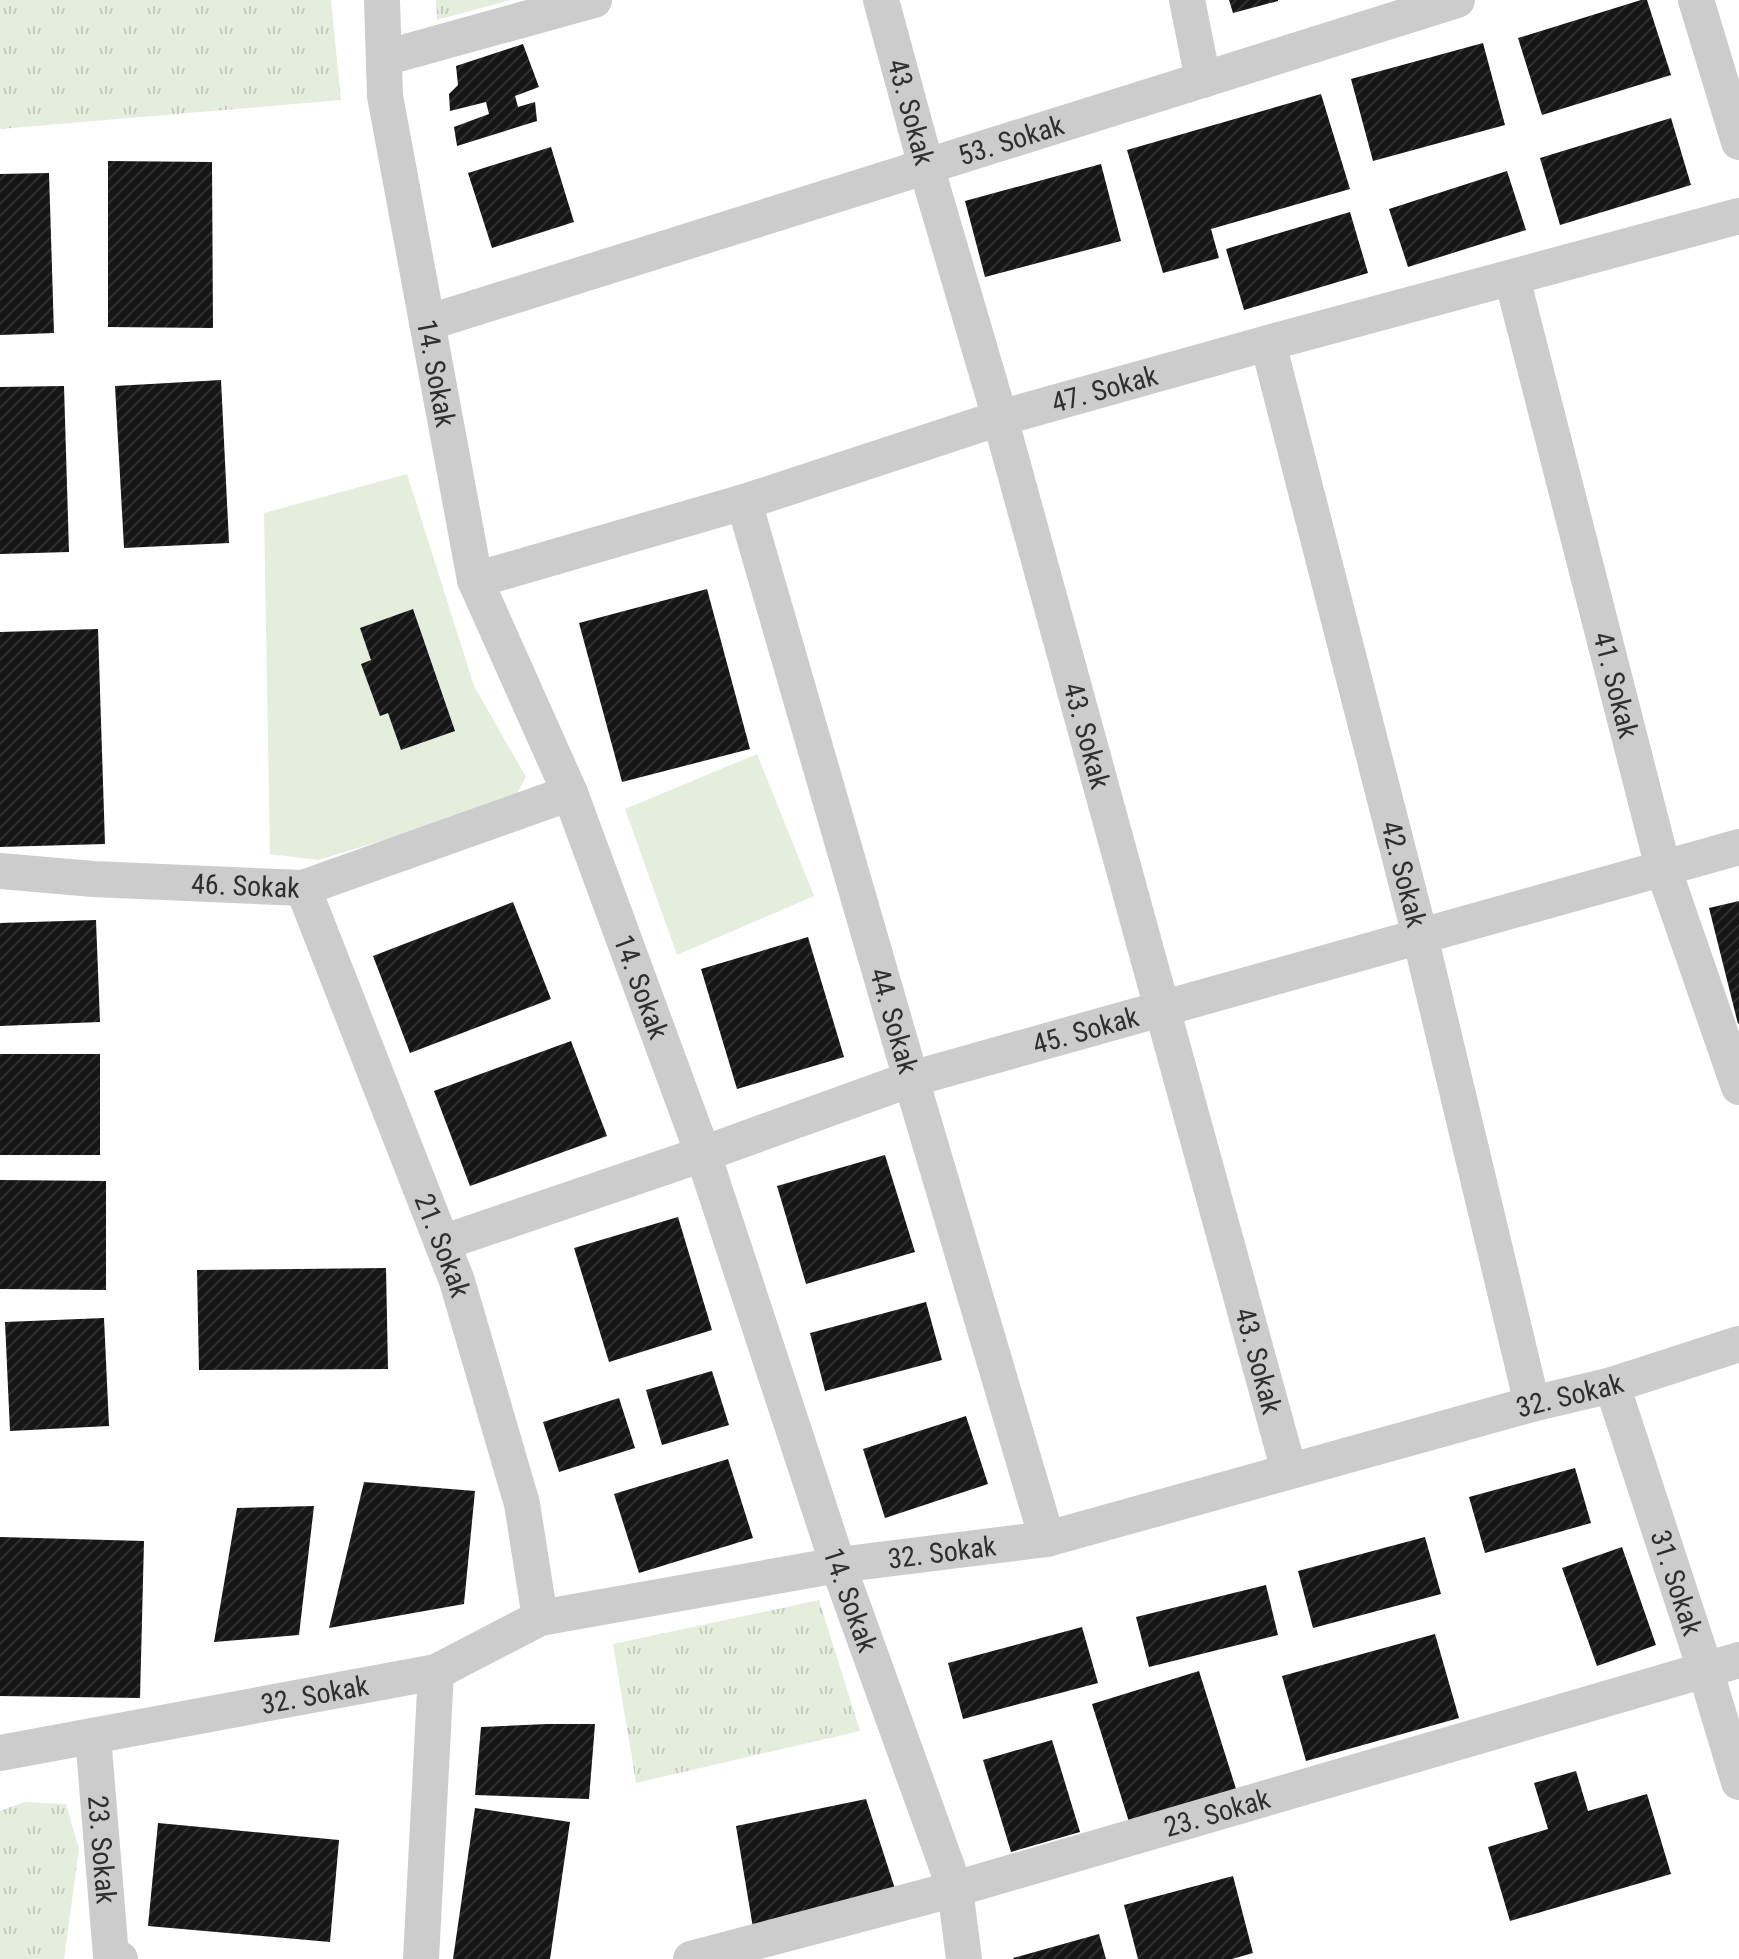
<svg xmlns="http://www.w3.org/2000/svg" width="1739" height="1959" viewBox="0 0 1739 1959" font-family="'Roboto Condensed',sans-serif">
<defs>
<pattern id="park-tufts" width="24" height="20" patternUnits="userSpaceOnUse" patternTransform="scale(2)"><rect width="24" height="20" fill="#e5eddd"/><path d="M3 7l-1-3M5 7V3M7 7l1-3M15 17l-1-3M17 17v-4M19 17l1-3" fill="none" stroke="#c5ccbe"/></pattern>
<pattern id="building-hatch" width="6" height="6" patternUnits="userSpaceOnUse" patternTransform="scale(2)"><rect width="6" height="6" fill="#161616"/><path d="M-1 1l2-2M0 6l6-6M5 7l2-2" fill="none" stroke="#303030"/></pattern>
</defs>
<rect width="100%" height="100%" fill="#fff"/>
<path fill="#e5eddd" d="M407,474L474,686L526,777L513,801L318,860L270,854L264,513Z
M757,754L814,896L677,955L625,809Z"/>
<path fill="url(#park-tufts)" d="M0,0H331L341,100L0,129Z
M436,0H511L437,20Z
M819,1600L860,1731L636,1783L613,1644Z
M24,1802L66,1804L79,1849L64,1959H0V1811Z"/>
<path fill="url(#building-hatch)" d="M1229,0H1278V1L1233,13Z
M1641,0H1647L1671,75L1542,115L1518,38Z
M1483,43L1505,125L1373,161L1351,79Z
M523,44L539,87L515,96L518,107L535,102L537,121L457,146L454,127L489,114L486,102L450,111L449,94L458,85L456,66Z
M1321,94L1350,189L1211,229L1219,258L1163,273L1127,150Z
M1671,118L1691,185L1560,225L1540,158Z
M551,147L574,222L492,248L468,173Z
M108,161L212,162L213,328L108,327Z
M1101,164L1121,241L985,277L965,201Z
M1507,171L1526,230L1408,267L1389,209Z
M49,173L54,333L0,335V174Z
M1350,212L1368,273L1244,310L1226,249Z
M221,380L229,543L124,548L115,386Z
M64,386L69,552L0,554V387Z
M707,589L750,749L622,782L579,623Z
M413,609L455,731L401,750L388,713L380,716L361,664L371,660L360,628Z
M98,629L105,844L0,847V632Z
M1739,901V1023L1738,1024L1709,908Z
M513,902L551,999L410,1053L373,956Z
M96,920L100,1022L0,1026V923Z
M808,937L844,1057L737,1089L701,969Z
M571,1041L607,1136L470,1186L434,1091Z
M0,1054H100V1155H0Z
M885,1155L915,1252L806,1284L777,1186Z
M0,1180L106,1181V1290L0,1289Z
M678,1217L712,1330L609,1362L574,1248Z
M386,1268L388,1369L199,1370L197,1270Z
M926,1302L942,1360L825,1391L810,1333Z
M104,1318L109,1426L10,1431L5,1322Z
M712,1371L729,1425L662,1445L646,1390Z
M619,1398L635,1448L559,1472L543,1422Z
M966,1416L988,1484L885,1518L863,1449Z
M728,1459L753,1538L639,1573L614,1494Z
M1575,1468L1591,1523L1485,1553L1469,1497Z
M364,1482L475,1491L464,1604L329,1628Z
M314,1506L299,1635L214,1642L237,1508Z
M0,1537L144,1541L140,1698L0,1696Z
M1425,1537L1441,1594L1313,1628L1298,1571Z
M1622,1547L1656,1645L1597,1666L1562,1568Z
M1266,1585L1278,1635L1149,1667L1136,1617Z
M1082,1627L1098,1683L963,1719L948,1663Z
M1435,1634L1459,1718L1306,1761L1282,1676Z
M1199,1671L1237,1792L1130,1825L1092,1704Z
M547,1724H595L589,1799L475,1795L481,1727Z
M1052,1740L1080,1832L1011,1852L983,1760Z
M1576,1771L1588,1811L1647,1794L1671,1874L1510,1921L1488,1847L1548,1829L1534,1783Z
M866,1799L896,1892L753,1928L736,1826Z
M475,1808L570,1822L550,1959H453Z
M158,1823L339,1840L330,1942L148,1926Z
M1233,1876L1253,1953L1232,1959H1138L1124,1905Z
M1099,1934L1106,1959H1014L1013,1958Z"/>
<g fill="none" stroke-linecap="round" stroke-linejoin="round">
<g stroke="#ccc" stroke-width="36">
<path id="s1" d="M382,0L385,96L475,580L570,793L703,1154L838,1565L955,1889L964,1959"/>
<path id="s2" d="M881,0L926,166L1000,418L1289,1471"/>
<path d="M1187,0L1203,80"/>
<path d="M1696,0L1739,142"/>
<path d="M384,58L594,0"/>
<path id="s3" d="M1512,278L1663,868L1739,1087"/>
<path id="s4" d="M427,323L1457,0"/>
<path id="s5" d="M1268,343L1420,936L1532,1404"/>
<path id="s6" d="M744,502L911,1079L1047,1539"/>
<path id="s7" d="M475,580L744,502L1000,418L1268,343L1739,216"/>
<path id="s8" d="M0,871L93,879L303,888L570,793"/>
<path id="s9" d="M303,888L457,1281L522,1504L540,1618"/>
<path id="s10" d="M442,1243L703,1154L911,1079L1739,847"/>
<path id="s11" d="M1612,1385L1705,1669L1739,1782"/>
<path id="s12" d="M93,1736L111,1956L120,1959"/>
<path id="s13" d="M0,1753L436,1672L540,1618L838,1565L1047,1539L1532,1404L1612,1385L1739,1344"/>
<path d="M421,1959L436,1672"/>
<path id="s14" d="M691,1959L955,1889L1739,1660"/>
</g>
</g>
<g text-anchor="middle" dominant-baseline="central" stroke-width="8" stroke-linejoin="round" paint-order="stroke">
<g font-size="28" fill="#2f2f2f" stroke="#fff">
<text stroke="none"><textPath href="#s2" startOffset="116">43. Sokak</textPath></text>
<text stroke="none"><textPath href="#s4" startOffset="612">53. Sokak</textPath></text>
<text stroke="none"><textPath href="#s1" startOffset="378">14. Sokak</textPath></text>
<text stroke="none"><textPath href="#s7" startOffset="658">47. Sokak</textPath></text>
<text stroke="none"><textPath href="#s3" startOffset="420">41. Sokak</textPath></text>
<text stroke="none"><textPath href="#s2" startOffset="764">43. Sokak</textPath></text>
<text stroke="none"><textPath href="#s5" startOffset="548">42. Sokak</textPath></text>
<text stroke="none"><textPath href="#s8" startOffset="246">46. Sokak</textPath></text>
<text stroke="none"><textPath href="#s1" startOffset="1028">14. Sokak</textPath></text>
<text stroke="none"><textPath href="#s6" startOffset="540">44. Sokak</textPath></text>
<text stroke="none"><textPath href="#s10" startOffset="678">45. Sokak</textPath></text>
<text stroke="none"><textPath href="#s9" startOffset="384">21. Sokak</textPath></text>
<text stroke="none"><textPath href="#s2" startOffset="1412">43. Sokak</textPath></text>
<text stroke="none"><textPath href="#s13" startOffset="1616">32. Sokak</textPath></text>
<text stroke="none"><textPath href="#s13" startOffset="968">32. Sokak</textPath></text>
<text stroke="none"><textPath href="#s11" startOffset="208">31. Sokak</textPath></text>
<text stroke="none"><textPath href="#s1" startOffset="1676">14. Sokak</textPath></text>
<text stroke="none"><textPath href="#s13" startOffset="320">32. Sokak</textPath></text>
<text stroke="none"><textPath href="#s14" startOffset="546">23. Sokak</textPath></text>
<text stroke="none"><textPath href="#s12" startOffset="114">23. Sokak</textPath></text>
</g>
</g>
</svg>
